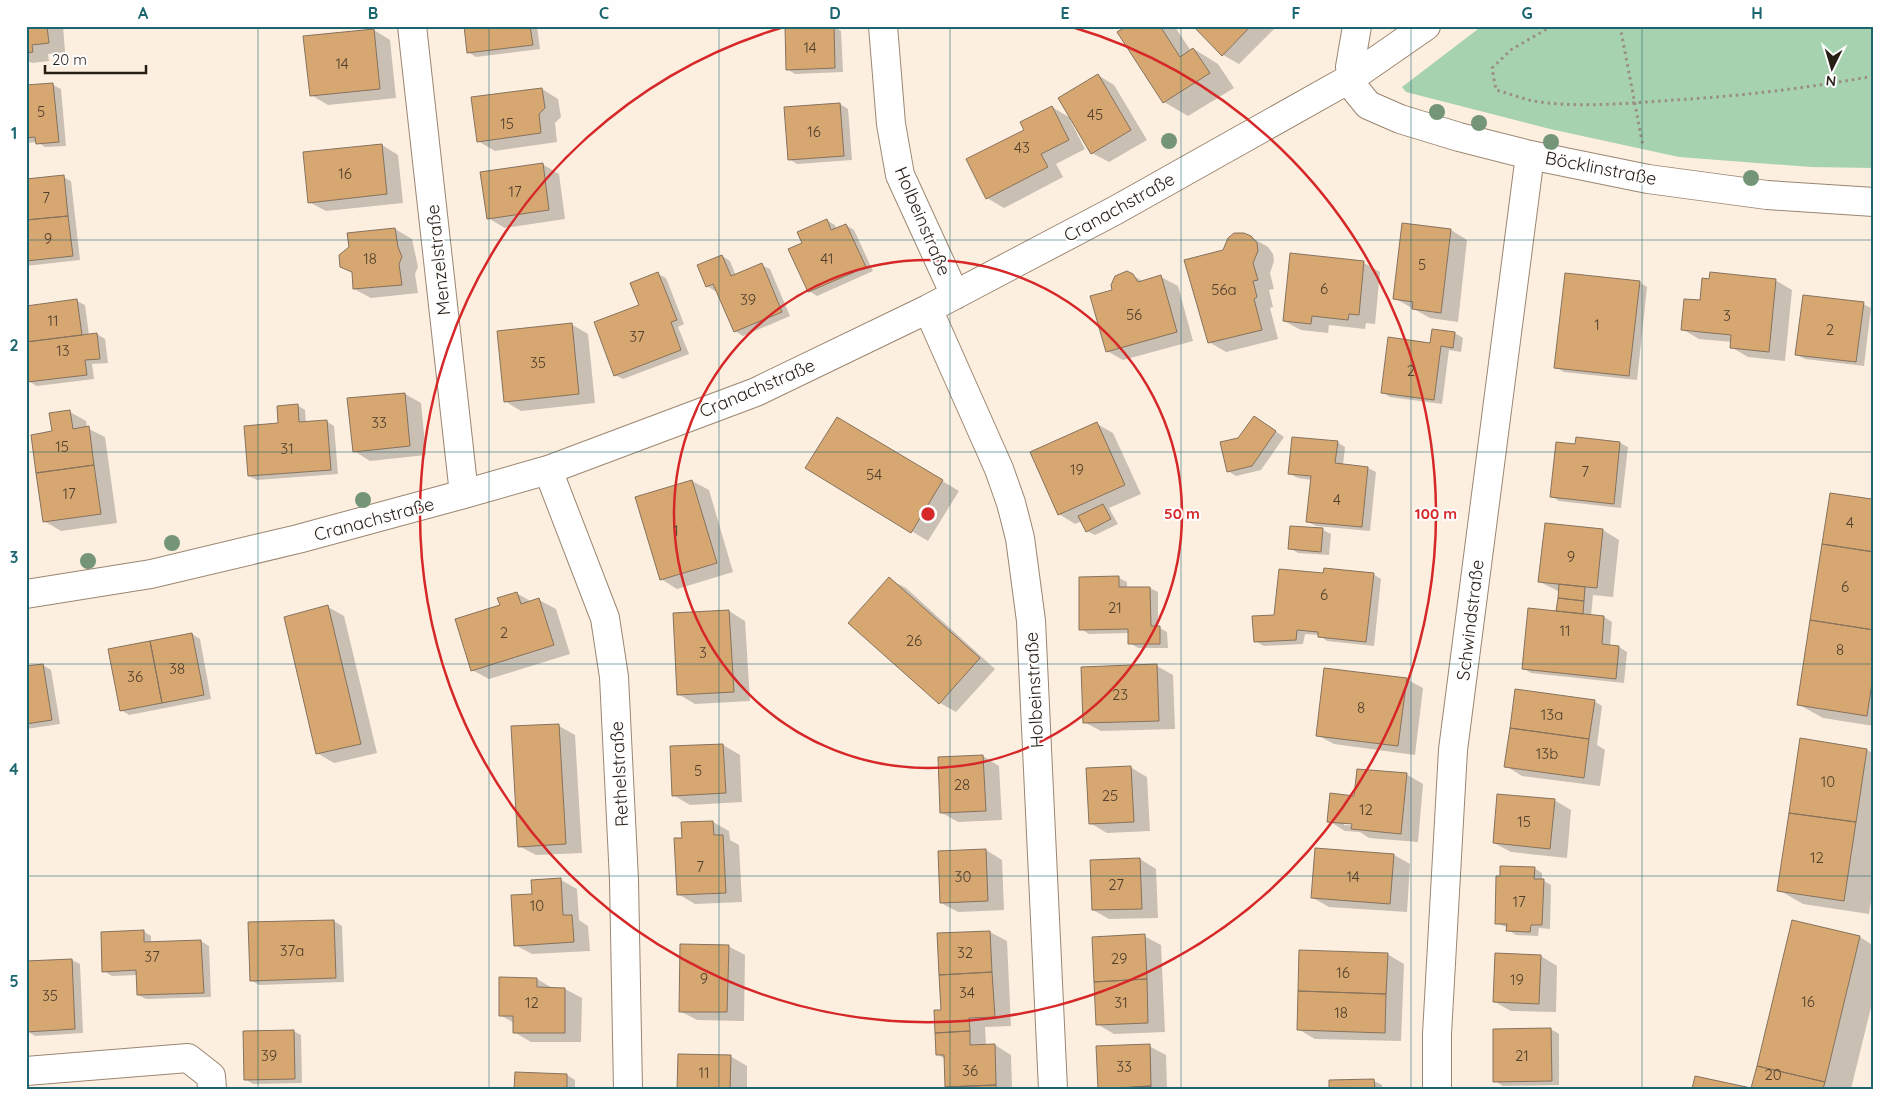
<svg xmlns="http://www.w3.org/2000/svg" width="1900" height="1115" viewBox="0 0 1900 1115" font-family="Quicksand,sans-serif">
<rect width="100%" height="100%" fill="#fdefe0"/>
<path fill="#a6d2af" d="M1482,26H1874V168L1811,167L1679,157L1550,129L1406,92L1402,87Z"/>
<path fill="#0003" fill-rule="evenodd" d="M26,26H63L65,52L48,54L49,61L32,63L26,60Z
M465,26H537L540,49L476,57L468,52Z
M833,26L841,31L843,72L795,74L787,69Z
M941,26H994V28L947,29Z
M1129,26L1175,27L1191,51L1194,49L1218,64L1234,88L1188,116L1164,102Z
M1195,26H1277L1239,64L1223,55Z
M374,30L390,40L396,98L328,105L311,95Z
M1098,75L1114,85L1147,140L1109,162L1092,153Z
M53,85L61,89L66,146L45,147L37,142L26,143V87Z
M542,89L558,99L561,117L555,123L557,142L495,151L478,141Z
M840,104L848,109L852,160L797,164L789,159L785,108Z
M1052,107L1072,119L1070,120L1085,149L1056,164L1063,177L1004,208L987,198L1026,130Z
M382,145L398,155L403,203L326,211L309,202Z
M542,164L559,174L565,219L505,228L488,218Z
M63,177L71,181L80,260L26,266V180Z
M826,220L835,225L836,229L846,225L854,230L873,271L817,296L809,291L803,244Z
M395,229L412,239L418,267L415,274L418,293L371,298L354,289L353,273L341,266L350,247L348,234Z
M1451,230L1467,240L1458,322L1430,318L1394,298Z
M1251,237L1268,247L1273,254L1274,261L1270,273L1274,289L1269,290L1273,307L1270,308L1278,339L1226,352L1209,342L1224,251Z
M1291,255L1364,263L1380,272L1375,324L1366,323L1365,329L1329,325L1328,333L1301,330L1284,321Z
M722,256L730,261L736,276L761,265L770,269L790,316L743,336L735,331L717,290L715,291L707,286Z
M658,274L666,278L684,324L678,327L689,354L623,379L615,375L640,306Z
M1132,275L1144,282L1161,277L1178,286L1193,341L1123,360L1107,351L1113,291Z
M1775,280L1792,290L1785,361L1748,357L1731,347L1732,342L1699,339L1682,329L1701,301Z
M1639,282L1647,287L1637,380L1564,372L1556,367Z
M77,301L85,305L89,335L97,334L105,339L108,363L92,364L94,379L37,386L28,381L26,363V307Z
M1863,304L1871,308L1864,366L1805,359L1797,355Z
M571,324L588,334L595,403L521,411L505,401Z
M1433,330L1455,333L1463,338L1461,352L1449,350L1442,404L1390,397L1382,392L1431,344Z
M405,394L421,403L426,455L370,461L354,451Z
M297,405L305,410L306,423L326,421L334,426L338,474L257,480L249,476L280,425Z
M70,412L86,421L87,428L105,437L117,523L61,531L44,521L54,432Z
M1262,422L1284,437L1261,470L1236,476L1228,471Z
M1097,424L1113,433L1141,494L1109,508L1118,524L1095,535L1087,531L1082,521L1075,524L1059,514Z
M854,428L959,491L928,541L807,468Z
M1577,438L1620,443L1628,447L1621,508L1559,501L1551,496L1576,446Z
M1337,442L1345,447L1343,465L1368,468L1376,472L1370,531L1316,526L1308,522L1312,480L1298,478L1290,474Z
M692,481L709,490L733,572L677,589L661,579Z
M1874,496V726L1823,718L1798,704Z
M1546,524L1603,530L1619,540L1613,597L1593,595L1591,616L1604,617L1612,622L1610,646L1619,647L1627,652L1624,683L1531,673L1523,668L1557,613L1560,592L1540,582Z
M1323,530L1331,534L1329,555L1298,553L1290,548Z
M1324,574H1373L1381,579L1374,646L1327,641L1319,635L1305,634L1303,644L1264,646L1255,641L1275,616Z
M1119,578L1127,582V588H1150L1158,592V627L1167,632L1168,648H1138L1130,643V633L1089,634L1081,629Z
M889,579L906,588L995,669L956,712L940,703Z
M516,593L532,602L539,600L556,609L570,654L489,679L472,670L501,606Z
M328,607L344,616L377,753L334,763L317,753Z
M729,611L745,621L750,701L695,704L678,694Z
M192,634L200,639L211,699L129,715L121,710Z
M43,665L51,670L60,724L26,729V668Z
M1157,666L1173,675L1175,729L1101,731L1084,722Z
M1406,679L1423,688L1415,755L1334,744L1317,735Z
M1594,701L1602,706L1597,745L1605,750L1600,786L1522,776L1506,766Z
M559,726L575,735L582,853L536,855L519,846Z
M1801,740L1867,750L1874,754V881L1869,914L1803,904L1779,890Z
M723,745L740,755L742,802L690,805L673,795Z
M983,756L999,766L1002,820L958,822L942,813Z
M1130,767L1147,777L1150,831L1107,833L1090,823Z
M1406,774L1423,784L1418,842L1369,838L1360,832L1345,831L1329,821L1355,798ZM1344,822L1358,824V826L1344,825Z
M1554,800L1571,810L1567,858L1511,852L1494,843Z
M713,822L729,831L730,840L739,845L742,902L695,904L678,894L683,840Z
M986,850L1002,860L1004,910L958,912L941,903Z
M1394,855L1410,864L1407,912L1329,907L1313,898Z
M1140,859L1156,869L1158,918L1109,919L1093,910Z
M1534,868L1542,873V880L1551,885L1550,929L1539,928L1538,936L1516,935L1508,930V928L1496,923Z
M561,880L577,889L579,920L588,926L590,951L532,954L515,945L533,896Z
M334,921L342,926L344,982L259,985L251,980Z
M1793,922L1860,937L1874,946V995L1851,1089H1755L1753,1087Z
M143,931L151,936V943L201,941L209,946L211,997L146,999L138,995V975L112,976L104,971Z
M990,932L1007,941L1011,1026L985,1027L986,1045H995L1011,1055L1012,1089H946L945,1059L937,1054L942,1011Z
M1144,936L1161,945L1165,1032L1114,1034L1097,1024Z
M728,946L745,955L744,1021L697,1020L680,1011Z
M1387,954L1404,964L1401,1041L1315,1039L1298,1029Z
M1541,956L1557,966L1556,1012L1511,1011L1495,1002Z
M72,960L80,964L83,1033L35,1036L27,1031Z
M537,979L554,989H565L582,998L581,1042H531L514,1032V1023L500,1015Z
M1551,1029L1559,1034V1085L1503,1086L1495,1081Z
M293,1031L301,1035L302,1083L253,1084L245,1079Z
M1149,1046L1166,1055L1167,1089H1099Z
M730,1056L747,1066V1089H679Z
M567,1075L575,1080V1089H516Z
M1374,1081L1382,1085V1089H1331Z"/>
<path fill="#d7a772" stroke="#86725c" d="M26,26H47L49,43L32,45L33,52L26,53Z
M464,26H530L533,45L467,53Z
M785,26H834L835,68L786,70Z
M1127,26H1160L1180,57L1193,48L1210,73L1163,103L1117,32Z
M1193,26H1251L1222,56Z
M374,29L380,89L310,96L303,36Z
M1098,74L1131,130L1091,154L1058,98Z
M53,83L59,142L36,144L35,137L26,138V85Z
M542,88L545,108L539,114L541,133L477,142L471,97Z
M840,103L844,156L788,160L784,107Z
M1052,106L1069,140L1041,154L1048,167L986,199L966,159L1024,130L1020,122Z
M382,144L387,194L308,203L303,152Z
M543,163L549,210L487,219L480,172Z
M64,175L68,216L26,220V179Z
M68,216L73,256L26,261V220Z
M827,219L831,230L846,224L866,267L808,292L788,249L802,243L797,232Z
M1402,223L1451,229L1441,313L1412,309L1413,302L1393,299Z
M395,228L398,247L402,257L399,264L402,285L353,289L352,272L340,267L339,255L349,247L347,233Z
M1234,233H1244L1251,236L1257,243L1258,251L1253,263L1258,280L1253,281L1257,297L1254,299L1262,330L1208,343L1184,260L1223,250L1228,238Z
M1290,253L1364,261L1359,315L1349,314L1348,320L1312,316L1311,324L1283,321Z
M722,255L731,276L762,263L782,312L734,332L713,284L706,287L697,265Z
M1127,271L1133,274L1138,282L1161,275L1177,332L1106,352L1090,296L1112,290L1111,285L1115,276Z
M658,272L677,320L671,322L681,350L614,376L594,322L639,305L630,283Z
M1710,272L1776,279L1769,352L1730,348L1731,335L1681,330L1684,299L1700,300L1702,278L1709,279Z
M1565,273L1640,281L1629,376L1554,368Z
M1803,295L1864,302L1856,362L1795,355Z
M77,299L82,335L26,342V306Z
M572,323L579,394L504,402L497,331Z
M1432,329L1455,332L1453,348L1441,346L1434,400L1381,393L1388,337L1430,343Z
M97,333L100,359L85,360L87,375L27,382L26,342Z
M405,393L410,446L353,452L347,398Z
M298,404L299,422L327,420L331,470L248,476L244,426L278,423L277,406Z
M70,410L73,429L89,426L94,465L36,473L31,435L52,431L49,413Z
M1254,416L1276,431L1252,466L1227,472L1220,442L1238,438Z
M837,417L943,480L911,533L805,468Z
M1097,422L1125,485L1058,515L1030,452Z
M1292,437L1338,441L1335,463L1368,467L1362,527L1306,522L1311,476L1288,474Z
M1576,437L1620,442L1614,504L1550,497L1556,442L1575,444Z
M94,465L101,514L43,522L36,473Z
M692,480L717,563L660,580L635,497Z
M1874,488V552L1822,544L1830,493L1872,499Z
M1103,504L1111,519L1086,532L1078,516Z
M1545,523L1603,529L1597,588L1538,582Z
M1290,526L1323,528L1321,552L1288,549Z
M1822,544L1874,552V630L1810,620Z
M1324,568L1374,573L1366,642L1318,637V632L1297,630L1296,640L1254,642L1252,616L1274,615L1279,569L1323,573Z
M1119,576V587H1150L1151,626H1160V644H1128V629L1079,630V577Z
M889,577L980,658L939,704L848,623Z
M1559,584L1585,587L1584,601L1558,598Z
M517,592L521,604L539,598L554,645L471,671L455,619L500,605L497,598Z
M1558,598L1584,601L1583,614L1556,611Z
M328,605L361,744L316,754L284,617Z
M1528,608L1604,616L1602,644L1619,646L1616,679L1522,669Z
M729,610L734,692L677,695L673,613Z
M1810,620L1874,630V669L1867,716L1797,705Z
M192,633L204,695L162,703L150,641Z
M150,641L162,703L120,711L108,649Z
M43,664L52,720L26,724V666Z
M1157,664L1159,721L1083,723L1081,667Z
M1324,668L1407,678L1398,746L1316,736Z
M1515,689L1595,700L1589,739L1510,728Z
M559,724L566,844L518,847L511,726Z
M1510,728L1589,739L1584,778L1504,767Z
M1800,738L1867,749L1856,822L1789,813Z
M723,744L726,793L672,796L670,746Z
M983,755L986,811L940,813L938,757Z
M1131,766L1134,822L1089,824L1086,768Z
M1357,769L1407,773L1401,834L1351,829L1352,824L1327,822L1330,793L1354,796Z
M1497,794L1555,799L1550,849L1493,843Z
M1789,813L1856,822L1844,901L1777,891Z
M713,821L714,835H723L726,893L677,895L674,838H682L681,822Z
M1315,848L1394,854L1390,904L1311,898Z
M986,849L988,901L940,903L938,851Z
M1140,858L1142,909L1092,910L1090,860Z
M1500,866L1535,867L1534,879H1544L1542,925H1531L1530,932L1506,931L1507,924H1495L1496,876H1500Z
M561,878L563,915H572L574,942L514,946L511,895L532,894L531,880Z
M334,920L336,978L250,981L248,922Z
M1792,920L1860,936L1825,1082L1757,1066Z
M144,930V942L201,940L204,993L137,995L136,970L102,972L101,932Z
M990,931L992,972L939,975L937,933Z
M1145,934L1147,979L1094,982L1092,937Z
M680,944L729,945L727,1012H679Z
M1299,950L1388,953L1386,994L1298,991Z
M1495,953L1541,955L1539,1004L1493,1002Z
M72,959L75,1029L26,1032V961Z
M992,972L995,1017L969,1018L970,1031L935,1033L934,1010H941L939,975Z
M499,977L537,978V987L565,988V1033H513V1016H499Z
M1147,979L1148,1023L1096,1025L1094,982Z
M1298,991L1386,994L1385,1033L1297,1030Z
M1551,1028L1552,1081L1493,1082V1029Z
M294,1030L295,1079L244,1080L243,1031Z
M970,1031V1045L995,1044L996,1085L945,1087L944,1055H936L935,1033Z
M1150,1044L1151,1086L1098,1089L1096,1046Z
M678,1054L731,1055L730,1089H677Z
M1757,1066L1825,1082L1823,1089L1751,1088Z
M515,1072L567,1074V1089H514Z
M1695,1076L1751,1088L1755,1089H1692Z
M1374,1079L1375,1089H1329V1080Z
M996,1085V1089H945V1087Z
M1151,1086V1089H1104Z"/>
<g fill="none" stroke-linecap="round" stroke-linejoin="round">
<defs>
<path id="street" d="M412,26L464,494
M883,26L891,124L900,175L955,295
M1357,26L1350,67L1355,89L1368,105L1400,119L1459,137L1530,155L1648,179L1767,195L1874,202
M928,309L999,469L1011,503L1020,538L1031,621L1053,1089
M548,470L605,618L614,677L624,880L628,1089
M26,594L151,574L298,539L464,494L548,470L756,392L928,309L1116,210L1351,78L1426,26
M26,1071L188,1058L211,1076L212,1089
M1437,1089V1034L1453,750L1530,155"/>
</defs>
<use href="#street" stroke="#9b8670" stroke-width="30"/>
<path stroke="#9a8e82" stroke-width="3" stroke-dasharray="2.5 4" stroke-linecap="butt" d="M1552,26L1512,49L1492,68L1496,90C1507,93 1518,97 1529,100C1571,109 1631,103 1674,100C1741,96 1808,88 1874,76
M1620,26L1643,146"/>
<use href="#street" stroke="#fff" stroke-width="28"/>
</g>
<g fill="#749577">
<circle cx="1437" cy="112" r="8"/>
<circle cx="1479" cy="123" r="8"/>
<circle cx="1169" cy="141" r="8"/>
<circle cx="1551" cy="142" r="8"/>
<circle cx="1751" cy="178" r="8"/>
<circle cx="363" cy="500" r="8"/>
<circle cx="172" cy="543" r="8"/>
<circle cx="88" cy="561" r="8"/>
</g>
<path fill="none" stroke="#1a656f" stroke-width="1" stroke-opacity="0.55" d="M258,26V1089M489,26V1089M719,26V1089M950,26V1089M1181,26V1089M1411,26V1089M1642,26V1089M26,240H1874M26,452H1874M26,664H1874M26,876H1874"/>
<g fill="none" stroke="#d62828" stroke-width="2.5">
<circle cx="928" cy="514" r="254"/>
<path d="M1072 27A508 508 0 1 1 784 27"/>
</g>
<g text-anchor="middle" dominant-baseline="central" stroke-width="4" stroke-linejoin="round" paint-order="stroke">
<g font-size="15" fill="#52402c">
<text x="810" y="47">14</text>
<text x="342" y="63">14</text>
<text x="41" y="111">5</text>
<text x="1095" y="114">45</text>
<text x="507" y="123">15</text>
<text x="814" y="131">16</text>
<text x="1022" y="147">43</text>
<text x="345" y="173">16</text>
<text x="515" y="191">17</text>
<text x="46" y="197">7</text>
<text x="48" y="238">9</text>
<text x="370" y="258">18</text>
<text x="827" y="258">41</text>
<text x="1422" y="264">5</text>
<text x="1324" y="288">6</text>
<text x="1224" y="289">56a</text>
<text x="748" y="299">39</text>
<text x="1134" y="314">56</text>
<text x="1727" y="315">3</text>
<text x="53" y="320">11</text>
<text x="1597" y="324">1</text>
<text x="1830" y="329">2</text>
<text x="637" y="336">37</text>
<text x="63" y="350">13</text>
<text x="538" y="362">35</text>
<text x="1411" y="370">2</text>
<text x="379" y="422">33</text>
<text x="62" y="446">15</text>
<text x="287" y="448">31</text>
<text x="1077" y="469">19</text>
<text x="1585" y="471">7</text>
<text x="874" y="474">54</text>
<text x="69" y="493">17</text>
<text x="1337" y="499">4</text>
<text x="1850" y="522">4</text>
<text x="676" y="530">1</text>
<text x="1571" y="556">9</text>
<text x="1845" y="586">6</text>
<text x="1324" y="594">6</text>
<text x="1115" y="607">21</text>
<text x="1565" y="630">11</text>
<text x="504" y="632">2</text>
<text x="914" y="640">26</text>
<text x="1840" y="649">8</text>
<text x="703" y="652">3</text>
<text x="177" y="668">38</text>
<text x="135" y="676">36</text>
<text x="1120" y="694">23</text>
<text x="1361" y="707">8</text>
<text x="1552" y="714">13a</text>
<text x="1547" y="753">13b</text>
<text x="698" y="770">5</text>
<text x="1828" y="781">10</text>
<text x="962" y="784">28</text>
<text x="1110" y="795">25</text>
<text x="1366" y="809">12</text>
<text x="1524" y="821">15</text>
<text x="1817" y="857">12</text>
<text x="700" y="866">7</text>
<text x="963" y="876">30</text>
<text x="1353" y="876">14</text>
<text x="1116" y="884">27</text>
<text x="1519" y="901">17</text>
<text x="537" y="905">10</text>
<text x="292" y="950">37a</text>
<text x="965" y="952">32</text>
<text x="152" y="956">37</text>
<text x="1119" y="958">29</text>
<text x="1343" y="972">16</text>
<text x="704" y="978">9</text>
<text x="1517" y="979">19</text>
<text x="967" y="992">34</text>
<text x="50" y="995">35</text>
<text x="1808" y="1001">16</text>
<text x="532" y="1002">12</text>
<text x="1121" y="1002">31</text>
<text x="1341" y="1012">18</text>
<text x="269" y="1055">39</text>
<text x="1522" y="1055">21</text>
<text x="1124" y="1066">33</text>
<text x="970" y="1070">36</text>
<text x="704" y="1072">11</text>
<text x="1773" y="1074">20</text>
</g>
<g font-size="18" fill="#261e15" stroke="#fefefe">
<text transform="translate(1601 168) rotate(11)">Böcklinstraße</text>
<text transform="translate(1119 207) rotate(-29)">Cranachstraße</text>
<text transform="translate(923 221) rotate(67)">Holbeinstraße</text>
<text transform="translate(438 260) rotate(-96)">Menzelstraße</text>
<text transform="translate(757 388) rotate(-23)">Cranachstraße</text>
<text transform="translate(374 519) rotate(-15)">Cranachstraße</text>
<text transform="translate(1470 620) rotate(-83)">Schwindstraße</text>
<text transform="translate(1034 690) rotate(-93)">Holbeinstraße</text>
<text transform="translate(619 774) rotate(-93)">Rethelstraße</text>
</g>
</g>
<circle cx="928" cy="514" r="8" fill="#d62828" stroke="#fefefe" stroke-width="2.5"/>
<g font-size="15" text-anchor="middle" font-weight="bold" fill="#d62828" stroke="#fefefe" stroke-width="4" stroke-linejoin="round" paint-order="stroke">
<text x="1182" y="519">50 m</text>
<text x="1436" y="519">100 m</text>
</g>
<rect width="1900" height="1115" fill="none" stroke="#fefefe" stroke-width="55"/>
<g transform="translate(1832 68) rotate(185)" stroke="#fefefe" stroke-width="4" paint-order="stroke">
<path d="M0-4L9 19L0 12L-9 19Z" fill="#261e15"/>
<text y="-8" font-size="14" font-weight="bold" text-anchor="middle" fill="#261e15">N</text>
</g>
<path d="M45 65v8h101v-8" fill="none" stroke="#261e15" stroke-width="2.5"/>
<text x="52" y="65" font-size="15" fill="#261e15" stroke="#fefefe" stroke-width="4" paint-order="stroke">20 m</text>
<rect x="28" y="28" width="1844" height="1060" fill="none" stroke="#1a656f" stroke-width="2"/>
<g font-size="16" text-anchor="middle" font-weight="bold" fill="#1a656f">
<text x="143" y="19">A</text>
<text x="373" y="19">B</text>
<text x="604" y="19">C</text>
<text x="835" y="19">D</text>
<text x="1065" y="19">E</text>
<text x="1296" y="19">F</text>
<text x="1527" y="19">G</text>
<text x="1757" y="19">H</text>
<text x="14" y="139">1</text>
<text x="14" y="351">2</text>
<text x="14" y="563">3</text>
<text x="14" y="775">4</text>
<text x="14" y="987">5</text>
</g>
</svg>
